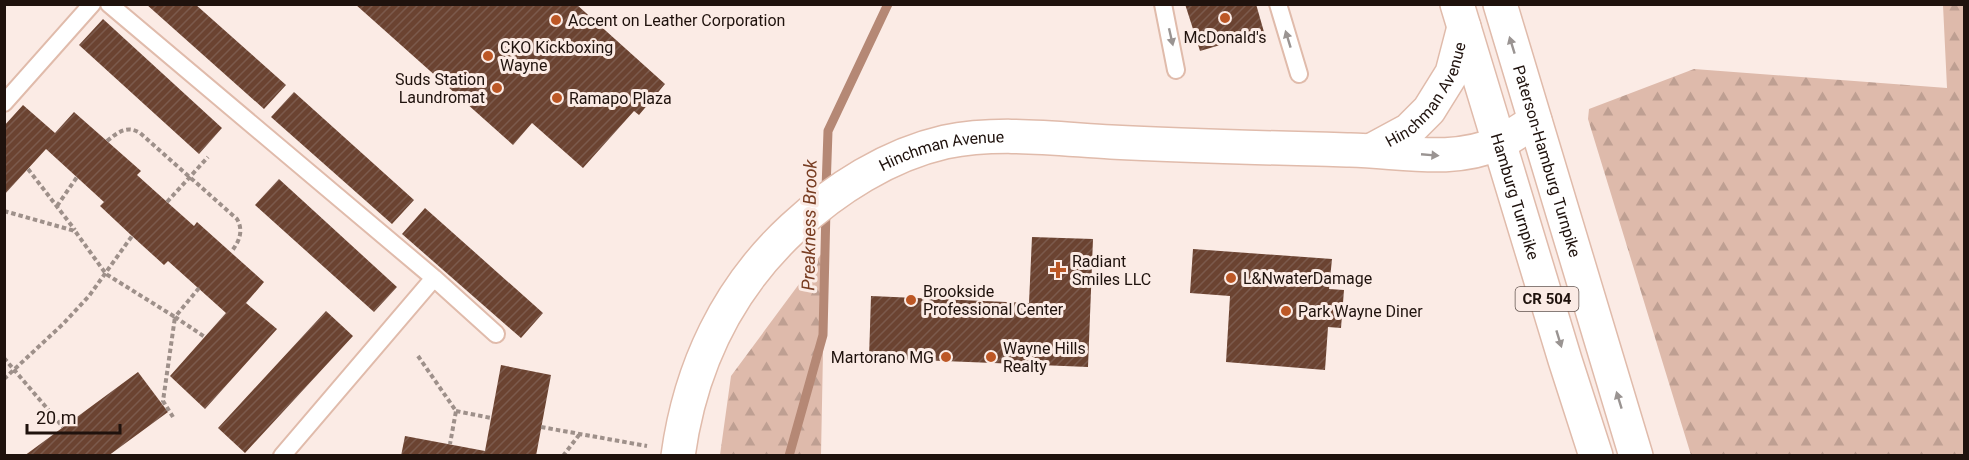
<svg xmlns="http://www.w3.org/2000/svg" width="1969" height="460" viewBox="0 0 1969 460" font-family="Roboto,sans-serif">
<defs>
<pattern id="forest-firs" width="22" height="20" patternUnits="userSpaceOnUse" patternTransform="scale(1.5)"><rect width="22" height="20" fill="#debaab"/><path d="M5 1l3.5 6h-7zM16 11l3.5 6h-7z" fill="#be9f92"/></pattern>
<pattern id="building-hatch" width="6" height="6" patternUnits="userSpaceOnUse" patternTransform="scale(1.5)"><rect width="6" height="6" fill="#6b4331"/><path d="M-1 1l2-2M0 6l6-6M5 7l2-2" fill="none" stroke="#7b5a4c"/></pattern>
</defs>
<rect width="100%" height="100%" fill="#fbebe5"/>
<path fill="url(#forest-firs)" d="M1943,5H1964V455H1691L1588,119L1589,109L1694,69L1947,88Z
M825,249L821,455H720L731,376Z"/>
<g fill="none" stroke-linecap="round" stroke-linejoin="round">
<path stroke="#b58875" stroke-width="9" d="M826,189L828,131L888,4
M789,456L823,335L826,209"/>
</g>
<path fill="url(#building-hatch)" d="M146,4H195L286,85L264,109Z
M355,4H576L665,84L639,115L634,111L583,168L532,123L513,145Z
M1185,4H1256L1264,32L1200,51Z
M103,19L222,128L199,154L79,45Z
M294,92L414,200L392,224L271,117Z
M23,105L55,133L74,112L141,171L137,175L167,202L194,226L197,222L264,282L246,303L277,329L205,409L170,376L226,313L168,261L164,265L132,236L100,206L104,202L46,149L4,195V126Z
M279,179L397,287L374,312L255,205Z
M425,208L543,313L521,338L402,234Z
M1032,237L1093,239L1088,367L869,358L871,296L1029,303Z
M1193,249L1332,259L1329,289L1344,290L1341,328L1328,327L1325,370L1226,362L1230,296L1190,293Z
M326,311L353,336L245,453L218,428Z
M501,365L551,375L536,456H401L405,436L485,451Z
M138,372L168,412L108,456H24Z"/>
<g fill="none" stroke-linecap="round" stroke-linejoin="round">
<defs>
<path id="lane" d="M109,4L434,278L282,456
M1163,4L1176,70
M1278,4L1299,74
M4,103L92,4
M434,278L496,334"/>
<g id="secondary">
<path id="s1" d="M1372,150L1409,130L1429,110L1452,73L1464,27"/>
<path id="s2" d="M678,456C690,368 727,289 793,228C835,189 888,155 945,142C998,131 1058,139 1111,142C1191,146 1271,148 1350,150C1401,151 1452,164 1499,143C1512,137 1523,128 1535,121"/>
</g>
<g id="primary">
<path id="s3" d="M1457,4L1565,360L1596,456"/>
<path id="s4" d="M1500,4L1636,456"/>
</g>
</defs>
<use href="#lane" stroke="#e0bbab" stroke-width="20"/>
<use href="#secondary" stroke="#e0bbab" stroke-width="36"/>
<use href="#primary" stroke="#e0bbab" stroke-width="36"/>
<path stroke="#9e908a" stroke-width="4" stroke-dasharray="4.5 3" stroke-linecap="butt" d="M107,141C118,132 127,125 140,133L237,219C244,231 239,242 231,252
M28,169L75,230
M167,202L208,157
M57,206L77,177
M4,211L75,231L106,274L175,317L163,401L173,417
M199,288L175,317L205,337
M418,356L456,411L450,444
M4,358L63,427
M4,379L63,324L89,296L132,236
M456,411L491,418
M541,427L647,446
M563,456L579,435"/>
<use href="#lane" stroke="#fff" stroke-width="16"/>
<use href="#secondary" stroke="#fff" stroke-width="33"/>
<use href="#primary" stroke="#fff" stroke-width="33"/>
</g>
<defs><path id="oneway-solid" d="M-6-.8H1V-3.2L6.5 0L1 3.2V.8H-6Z" transform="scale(1.5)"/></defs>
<g fill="#9a9492">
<use href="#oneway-solid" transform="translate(1171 37) rotate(77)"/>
<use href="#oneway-solid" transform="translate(1288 39) rotate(-107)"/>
<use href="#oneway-solid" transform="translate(1512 45) rotate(-107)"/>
<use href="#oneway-solid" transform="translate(1430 155) rotate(5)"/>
<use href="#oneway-solid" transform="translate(1559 339) rotate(73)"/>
<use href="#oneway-solid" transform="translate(1619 400) rotate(-107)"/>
</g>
<g fill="#bc5725" stroke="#fbebe5" stroke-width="2">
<circle cx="1225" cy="18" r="6"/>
<circle cx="556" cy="20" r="6"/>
<circle cx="488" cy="56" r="6"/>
<circle cx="497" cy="88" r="6"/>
<circle cx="557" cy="98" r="6"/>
<path d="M1055 261h6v6h6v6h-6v6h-6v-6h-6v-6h6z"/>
<circle cx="1231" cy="278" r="6"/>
<circle cx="911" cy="300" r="6"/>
<circle cx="1286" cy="311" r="6"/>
<circle cx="946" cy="357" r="6"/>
<circle cx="991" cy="357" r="6"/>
</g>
<g text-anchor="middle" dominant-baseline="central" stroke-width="6" stroke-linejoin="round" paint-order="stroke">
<rect fill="#fbebe5" stroke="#61534e" stroke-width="1.5" x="1515.5" y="287" width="63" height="24" rx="4.5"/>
<g font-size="15" font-weight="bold" fill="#1f120d">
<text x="1547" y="299">CR 504</text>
</g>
<g font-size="16" fill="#1f120d" stroke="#fbebe5" text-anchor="start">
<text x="568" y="20">Accent on Leather Corporation</text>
<text x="1225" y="37" text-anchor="middle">McDonald's</text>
<text x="500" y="47">CKO Kickboxing<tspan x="500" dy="18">Wayne</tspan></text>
<text x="485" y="79" text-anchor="end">Suds Station<tspan x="485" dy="18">Laundromat</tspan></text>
<text x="569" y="98">Ramapo Plaza</text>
<text x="1072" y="261">Radiant<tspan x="1072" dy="18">Smiles LLC</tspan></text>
<text x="1243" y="278">L&amp;NwaterDamage</text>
<text x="923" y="291">Brookside<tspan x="923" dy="18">Professional Center</tspan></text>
<text x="1298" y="311">Park Wayne Diner</text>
<text x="1003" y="348">Wayne Hills<tspan x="1003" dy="18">Realty</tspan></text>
<text x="934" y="357" text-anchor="end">Martorano MG</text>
</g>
<g font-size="16" fill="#1f120d" stroke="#fbebe5">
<text stroke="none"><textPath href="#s1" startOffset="81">Hinchman Avenue</textPath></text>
<text stroke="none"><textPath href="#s2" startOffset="432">Hinchman Avenue</textPath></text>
<text stroke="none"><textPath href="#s4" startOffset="164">Paterson-Hamburg Turnpike</textPath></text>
<text stroke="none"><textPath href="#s3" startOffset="201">Hamburg Turnpike</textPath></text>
</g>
<g font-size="18" font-style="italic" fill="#783d22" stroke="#fbebe5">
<text transform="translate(809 225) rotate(-89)">Preakness Brook</text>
</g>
</g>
<rect width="1969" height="460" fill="none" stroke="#1f120d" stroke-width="12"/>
<path d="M27 424v9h93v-9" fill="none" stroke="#1f120d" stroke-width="3"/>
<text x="36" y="424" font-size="18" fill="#1f120d" stroke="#fbebe5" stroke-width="4.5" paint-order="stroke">20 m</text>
</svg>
